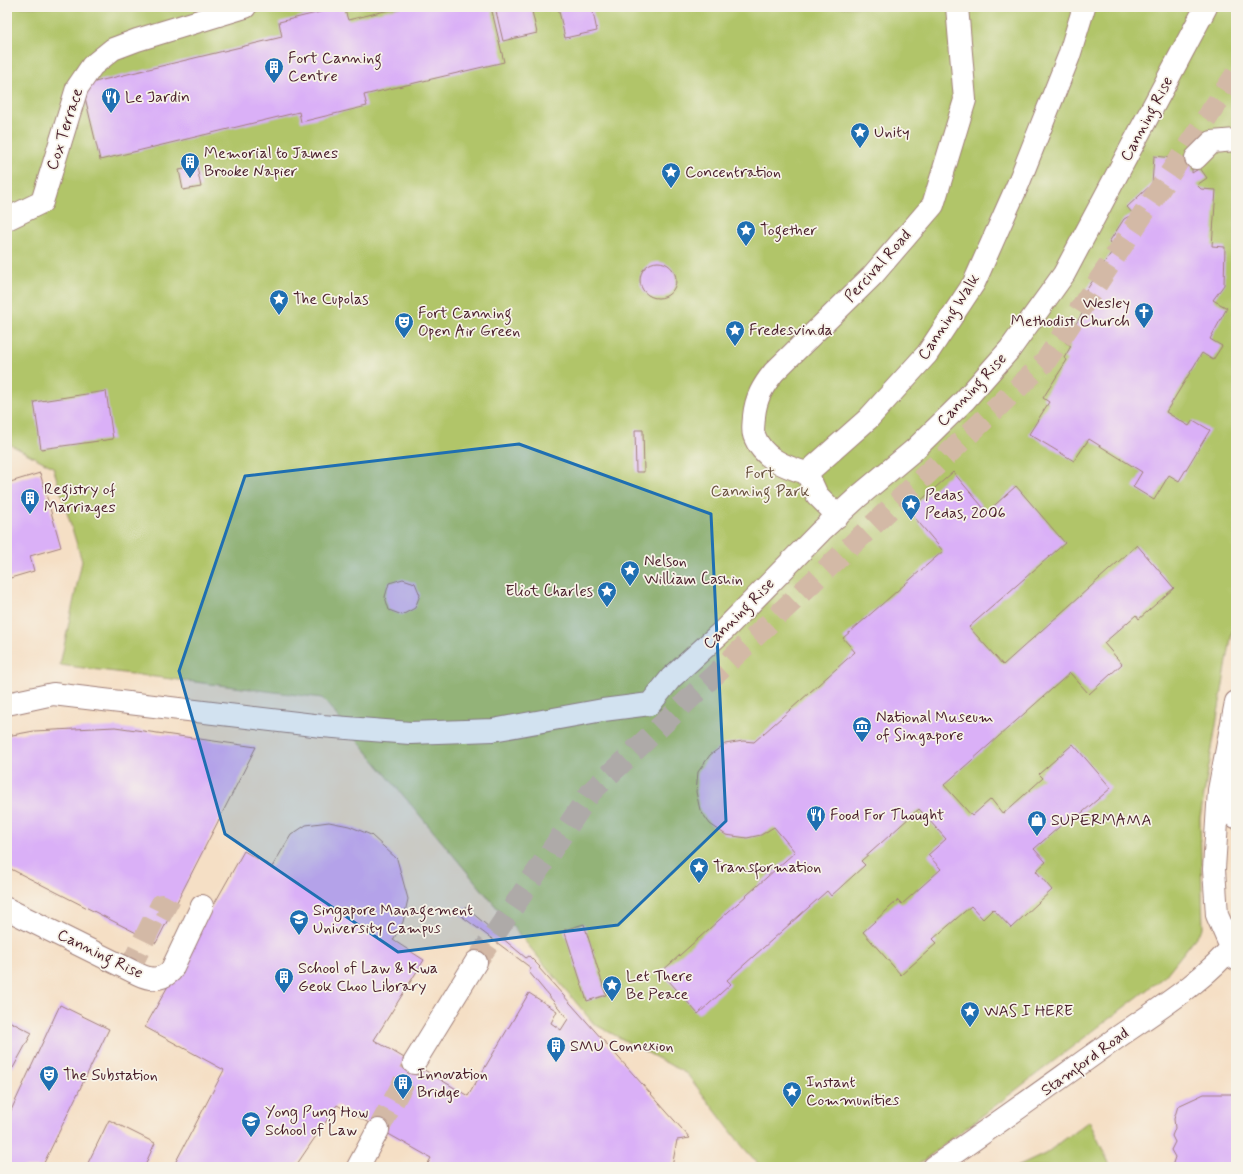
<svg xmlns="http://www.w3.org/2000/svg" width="1243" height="1174" viewBox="0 0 1243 1174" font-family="Mynerve,sans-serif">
<rect width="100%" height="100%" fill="#f7f3e8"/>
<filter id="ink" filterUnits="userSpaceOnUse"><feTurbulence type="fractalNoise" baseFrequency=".025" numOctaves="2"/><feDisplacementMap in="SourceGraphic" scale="8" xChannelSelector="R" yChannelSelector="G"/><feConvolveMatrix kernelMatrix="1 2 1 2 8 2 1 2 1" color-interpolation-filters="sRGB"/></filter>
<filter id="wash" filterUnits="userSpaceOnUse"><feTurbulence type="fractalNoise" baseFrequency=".012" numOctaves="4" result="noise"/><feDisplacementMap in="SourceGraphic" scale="16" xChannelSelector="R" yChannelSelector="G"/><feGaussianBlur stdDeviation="0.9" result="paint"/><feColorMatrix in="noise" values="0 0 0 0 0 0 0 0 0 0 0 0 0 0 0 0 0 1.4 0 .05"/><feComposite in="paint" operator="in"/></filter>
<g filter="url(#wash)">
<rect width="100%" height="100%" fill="#f5dfc5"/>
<path fill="#b1c569" stroke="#7e724a" d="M7,7H1236V609L1200,818L1203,928L1165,976L915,1167H761L743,1147L687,1074L594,1024L322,698L60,665L82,561L53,467L7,443Z
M1089,1121L1111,1167H1017L1045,1154Z"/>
<g id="blocks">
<path fill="#dab0f7" d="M341,7H344L348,20L401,7H491L504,62L364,95L367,106L301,122L299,112L100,160L82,85L282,37L279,22Z
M495,7H531L537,33L503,41Z
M558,7H592L597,31L565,38Z
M1154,156L1192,160V173L1200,168L1207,178L1197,185L1201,189L1216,190L1212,246L1225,247L1224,285L1213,300L1227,308L1210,339L1222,346L1213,360L1202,353L1166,412L1189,426L1193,420L1210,430L1179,481L1169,475L1154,500L1133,487L1142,472L1089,439L1074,461L1029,434L1049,402L1043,398L1067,360L1064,358L1071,346L1065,342L1089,302L1082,297L1115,247L1109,242L1124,219L1133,214L1127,207L1152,184Z
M197,167L201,187L183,190L179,170Z
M640 280a18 18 0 1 1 36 0a18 18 0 1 1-36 0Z
M106,391L113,439L41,449L34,402Z
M635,430H643L644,472H636Z
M953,472L987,512L1016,486L1065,543L969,627L1003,665L1137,545L1174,588L1139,619L1136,615L1104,643L1122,664L1089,694L1070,673L944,785L972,816L991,799L1003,814L1043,778L1039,774L1073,744L1111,788L1077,817L1074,814L1034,849L1046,862L1036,871L1052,890L1011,928L993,909L983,919L971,906L933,939L937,943L901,975L863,932L898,900L902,904L941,869L928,855L946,839L919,809L861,861L865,865L831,896L827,891L727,980L731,984L698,1014L661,972L795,852L774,827L761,835L747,838L726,835L710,824L700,810L696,792L698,772L710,755L725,744L743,741L754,742L855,652L843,638L943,551L909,511Z
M40,473L61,547L30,556L34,571L7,579V483Z
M403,579L415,583L420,595L415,608L402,615L389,610L385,597L389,583Z
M115,727L256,747L156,943L7,867V736L34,731Z
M329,822L349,826L371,835L397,859L408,899L403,922L393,940L424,960L374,1040L468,1096L529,993L557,1011L551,1023L561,1030L568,1019L529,972L531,968L460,915L465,907L526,958L529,956L540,967L539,968L690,1138L677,1140L672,1167H426L431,1158L337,1105L295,1167H173L224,1070L145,1027L244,851L272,867L291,835L306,825Z
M584,924L606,995L587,1001L564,930Z
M60,1005L109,1029L42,1167H7V1119Z
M7,1020L32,1033L13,1068L7,1065Z
M1204,1094H1236V1167L1172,1166L1175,1157L1171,1150L1175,1142L1172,1136L1175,1128L1174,1119L1178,1106Z
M109,1120L155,1143L144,1167H86Z"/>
</g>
</g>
<g filter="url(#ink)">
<use href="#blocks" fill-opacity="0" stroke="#a07f78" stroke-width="1"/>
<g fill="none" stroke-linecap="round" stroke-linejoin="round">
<path stroke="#d3b9a6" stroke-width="22" stroke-dasharray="22 11" stroke-linecap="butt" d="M129,970L161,905L194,923"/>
<path stroke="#d3b9a6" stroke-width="22" stroke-dasharray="22 11" stroke-linecap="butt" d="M476,962L591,792L1045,362L1236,74
M378,1130L414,1063"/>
<defs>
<path id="minor" d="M1196,158L1212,142L1236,140
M7,219L42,202L77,88L92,66L113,49L137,40L245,7
M807,473C785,467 762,458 754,435C752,430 754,422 754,416C756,398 762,387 774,372L872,276L933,205L965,100L957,7
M807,473L868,419L927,354L974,283L1019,182L1069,56L1084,7
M807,473L817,495L838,516
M7,704L53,694L322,726L410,733L493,730L603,710L650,704L671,678L725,629L821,531L859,496L914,450L964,401L1010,349L1064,274L1206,7
M7,909L138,974C150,980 160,981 171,971L202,906"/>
<path id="major" d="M1235,758L1236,817
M1236,959L1217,915L1214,869L1219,790L1236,702
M414,1063L476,962
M358,1167L378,1130
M934,1167C996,1125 1056,1081 1118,1037C1157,1010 1206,980 1236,942"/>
</defs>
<use href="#minor" stroke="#a07f78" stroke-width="24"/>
<use href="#major" stroke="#a07f78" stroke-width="24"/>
<use href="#minor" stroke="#fff" stroke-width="22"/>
<use href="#major" stroke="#fff" stroke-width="22"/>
</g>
</g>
<path fill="#1f6fb2" fill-opacity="0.2" stroke="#1f6fb2" stroke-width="3" stroke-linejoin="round" d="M519,444L711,514L726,821L618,925L398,952L225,834L179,671L245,476Z"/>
<defs>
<symbol id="building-pin" viewBox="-11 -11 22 30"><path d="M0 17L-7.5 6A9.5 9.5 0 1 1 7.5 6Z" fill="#1f6fb2" stroke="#f7f3e8"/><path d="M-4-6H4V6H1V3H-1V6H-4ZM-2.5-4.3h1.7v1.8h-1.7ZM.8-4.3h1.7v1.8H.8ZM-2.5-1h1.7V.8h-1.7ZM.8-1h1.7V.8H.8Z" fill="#fff"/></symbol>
<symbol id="restaurant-pin" viewBox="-11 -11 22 30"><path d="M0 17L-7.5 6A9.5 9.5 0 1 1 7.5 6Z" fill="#1f6fb2" stroke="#f7f3e8"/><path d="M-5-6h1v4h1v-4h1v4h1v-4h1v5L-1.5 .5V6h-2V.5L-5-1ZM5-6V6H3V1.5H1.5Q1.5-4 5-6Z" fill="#fff"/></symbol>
<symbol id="sight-pin" viewBox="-11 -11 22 30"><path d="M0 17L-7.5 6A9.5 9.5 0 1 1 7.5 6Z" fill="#1f6fb2" stroke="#f7f3e8"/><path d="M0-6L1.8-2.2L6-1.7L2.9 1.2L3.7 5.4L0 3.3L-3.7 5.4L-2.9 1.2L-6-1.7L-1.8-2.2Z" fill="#fff"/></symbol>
<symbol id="church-pin" viewBox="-11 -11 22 30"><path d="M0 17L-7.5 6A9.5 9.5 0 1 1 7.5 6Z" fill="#1f6fb2" stroke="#f7f3e8"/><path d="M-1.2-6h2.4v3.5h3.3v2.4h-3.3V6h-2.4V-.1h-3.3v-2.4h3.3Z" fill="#fff"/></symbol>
<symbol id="theatre-pin" viewBox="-11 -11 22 30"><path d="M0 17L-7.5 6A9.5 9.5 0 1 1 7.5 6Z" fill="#1f6fb2" stroke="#f7f3e8"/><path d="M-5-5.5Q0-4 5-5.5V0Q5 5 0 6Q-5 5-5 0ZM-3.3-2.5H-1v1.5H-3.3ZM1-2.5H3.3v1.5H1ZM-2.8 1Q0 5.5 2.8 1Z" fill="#fff"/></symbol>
<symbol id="museum-pin" viewBox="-11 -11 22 30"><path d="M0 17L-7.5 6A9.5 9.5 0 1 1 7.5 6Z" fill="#1f6fb2" stroke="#f7f3e8"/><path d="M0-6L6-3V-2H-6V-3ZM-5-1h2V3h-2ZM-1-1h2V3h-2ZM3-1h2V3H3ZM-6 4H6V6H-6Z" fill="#fff"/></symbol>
<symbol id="shop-pin" viewBox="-11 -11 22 30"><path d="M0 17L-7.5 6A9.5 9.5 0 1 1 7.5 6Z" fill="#1f6fb2" stroke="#f7f3e8"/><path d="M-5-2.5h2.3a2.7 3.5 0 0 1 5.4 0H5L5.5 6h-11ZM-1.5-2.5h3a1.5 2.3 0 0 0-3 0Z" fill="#fff"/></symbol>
<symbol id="university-pin" viewBox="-11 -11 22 30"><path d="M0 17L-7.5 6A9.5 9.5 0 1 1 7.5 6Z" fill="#1f6fb2" stroke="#f7f3e8"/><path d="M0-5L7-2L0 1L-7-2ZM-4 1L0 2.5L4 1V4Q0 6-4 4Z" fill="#fff"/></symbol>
</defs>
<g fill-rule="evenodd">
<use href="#building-pin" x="263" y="56" width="22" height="30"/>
<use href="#restaurant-pin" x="100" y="86" width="22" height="30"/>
<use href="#sight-pin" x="849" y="121" width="22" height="30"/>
<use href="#building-pin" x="179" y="151" width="22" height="30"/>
<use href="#sight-pin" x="660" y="161" width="22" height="30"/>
<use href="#sight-pin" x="735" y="219" width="22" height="30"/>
<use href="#sight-pin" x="268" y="288" width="22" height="30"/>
<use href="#church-pin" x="1133" y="301" width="22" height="30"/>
<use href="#theatre-pin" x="393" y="311" width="22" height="30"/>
<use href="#sight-pin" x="724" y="319" width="22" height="30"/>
<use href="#building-pin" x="19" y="487" width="22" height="30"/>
<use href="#sight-pin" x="900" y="493" width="22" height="30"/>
<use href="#sight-pin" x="619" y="559" width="22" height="30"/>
<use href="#sight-pin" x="596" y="580" width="22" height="30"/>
<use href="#museum-pin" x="851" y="715" width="22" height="30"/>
<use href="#restaurant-pin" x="805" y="804" width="22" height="30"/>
<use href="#shop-pin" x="1026" y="809" width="22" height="30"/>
<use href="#sight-pin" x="688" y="856" width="22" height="30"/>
<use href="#university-pin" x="288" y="908" width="22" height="30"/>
<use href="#building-pin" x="273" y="966" width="22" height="30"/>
<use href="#sight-pin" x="601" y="974" width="22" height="30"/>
<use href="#sight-pin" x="959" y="1000" width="22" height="30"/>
<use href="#building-pin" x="545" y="1035" width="22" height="30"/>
<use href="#theatre-pin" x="38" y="1064" width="22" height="30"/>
<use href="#building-pin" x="392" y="1072" width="22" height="30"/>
<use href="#sight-pin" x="781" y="1080" width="22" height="30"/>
<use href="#university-pin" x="240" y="1110" width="22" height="30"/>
</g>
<g text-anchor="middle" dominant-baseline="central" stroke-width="3.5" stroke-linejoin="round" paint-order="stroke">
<g font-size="16" fill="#4a1f2b" stroke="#f7f3e8" text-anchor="start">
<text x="288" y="58">Fort Canning<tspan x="288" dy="18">Centre</tspan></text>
<text x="125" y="97">Le Jardin</text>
<text x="874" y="132">Unity</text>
<text x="204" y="153">Memorial to James<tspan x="204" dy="18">Brooke Napier</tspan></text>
<text x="685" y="172">Concentration</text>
<text x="760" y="230">Together</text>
<text x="293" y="299">The Cupolas</text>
<text x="1130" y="303" text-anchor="end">Wesley<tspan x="1130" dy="18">Methodist Church</tspan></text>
<text x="418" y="313">Fort Canning<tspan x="418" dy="18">Open Air Green</tspan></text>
<text x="749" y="330">Fredesvinda</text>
<text x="44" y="489">Registry of<tspan x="44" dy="18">Marriages</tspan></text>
<text x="925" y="495">Pedas<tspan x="925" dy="18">Pedas, 2006</tspan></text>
<text x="644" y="561">Nelson<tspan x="644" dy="18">William Cashin</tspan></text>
<text x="593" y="591" text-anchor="end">Eliot Charles</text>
<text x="876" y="717">National Museum<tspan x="876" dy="18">of Singapore</tspan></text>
<text x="830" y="815">Food For Thought</text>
<text x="1051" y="820">SUPERMAMA</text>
<text x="713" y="867">Transformation</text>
<text x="313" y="910">Singapore Management<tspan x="313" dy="18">University Campus</tspan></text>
<text x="298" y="968">School of Law &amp; Kwa<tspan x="298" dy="18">Geok Choo Library</tspan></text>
<text x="626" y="976">Let There<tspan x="626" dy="18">Be Peace</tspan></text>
<text x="984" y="1011">WAS I HERE</text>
<text x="570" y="1046">SMU Connexion</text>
<text x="417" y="1074">Innovation<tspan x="417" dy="18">Bridge</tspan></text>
<text x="63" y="1075">The Substation</text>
<text x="806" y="1082">Instant<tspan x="806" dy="18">Communities</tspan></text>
<text x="265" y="1112">Yong Pung How<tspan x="265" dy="18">School of Law</tspan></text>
</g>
<g font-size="16" fill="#4a1f2b" stroke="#f7f3e8">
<text transform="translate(1147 119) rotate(-62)">Canning Rise</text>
<text transform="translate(65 129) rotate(-72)">Cox Terrace</text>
<text transform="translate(878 266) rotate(-48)">Percival Road</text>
<text transform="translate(949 317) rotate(-57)">Canning Walk</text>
<text transform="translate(972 390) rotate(-47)">Canning Rise</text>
<text transform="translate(739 614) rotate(-45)">Canning Rise</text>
<text transform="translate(100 954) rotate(26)">Canning Rise</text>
<text transform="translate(1085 1062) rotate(-36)">Stamford Road</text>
</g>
<g font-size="16" fill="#69513e" stroke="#f7f3e8">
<text x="760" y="473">Fort<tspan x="760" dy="18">Canning Park</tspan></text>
</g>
</g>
<rect width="1243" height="1174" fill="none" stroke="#f7f3e8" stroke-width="24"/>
</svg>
